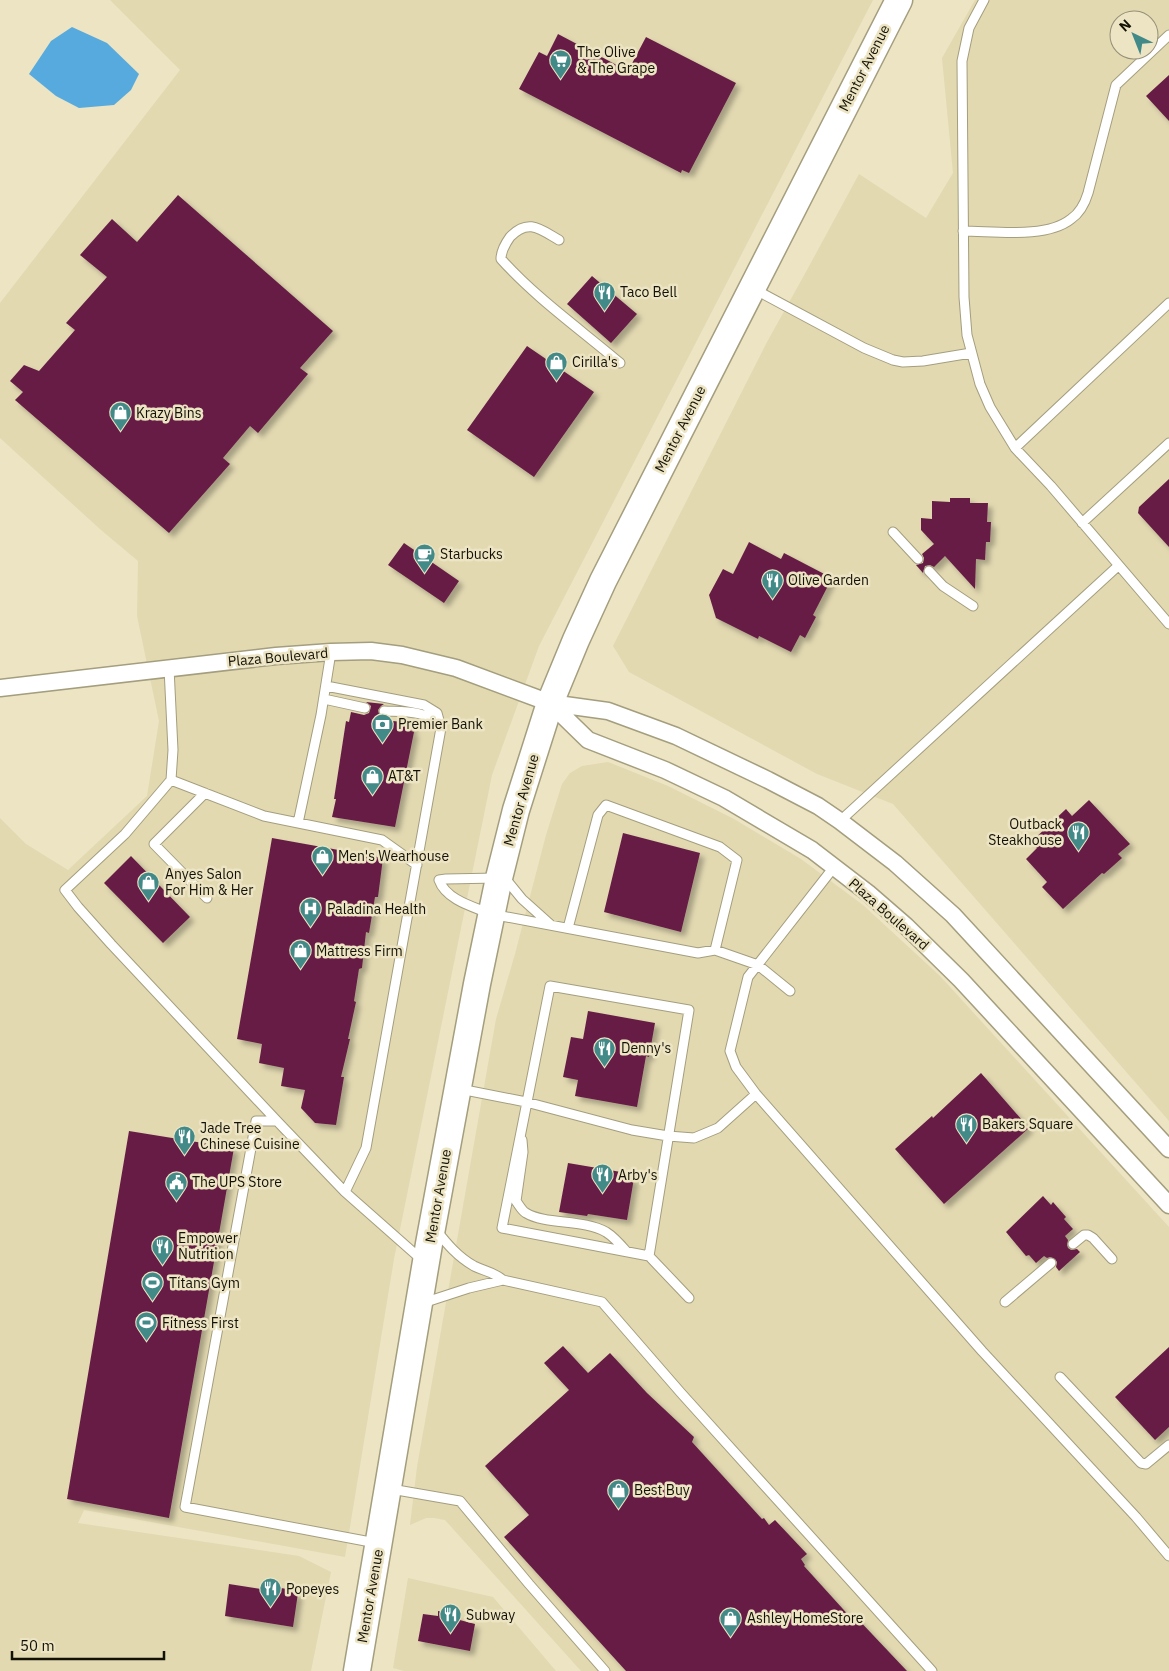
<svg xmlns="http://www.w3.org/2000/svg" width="1169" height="1671" viewBox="0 0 1169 1671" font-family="'IBM Plex Sans',sans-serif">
<defs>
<filter id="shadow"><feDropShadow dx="4.5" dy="4.5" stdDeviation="2.5" flood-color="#0004"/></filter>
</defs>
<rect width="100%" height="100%" fill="#ece4c3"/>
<path fill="#e2d9b1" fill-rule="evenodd" d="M110,0H873L539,646L492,775L394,1259L345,1557L84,1510L78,1523L299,1556L331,1572L311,1671H0V818L26,844L68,870L147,796L159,721L137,616L138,561L101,530L0,438V303L180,70Z
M975,0H1169V1121L893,804L817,774L629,672L613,646L767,342L807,270L859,174L926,218L953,173L942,58ZM1119,20H1149V50H1119Z
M608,762L668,786L734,819L801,859L863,905L940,976L1169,1227V1671H581L445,1520L434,1518H426L410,1525L417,1467L496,1019L515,954L546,835L562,784L570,773L582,766Z
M408,1578L493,1597L556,1671H404L393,1668Z"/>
<path fill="#56aadd" d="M72,27L107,43L139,74L131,90L114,105L79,108L56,96L29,74L51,41Z"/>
<path fill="#661f45" filter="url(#shadow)" d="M558,34L628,71L646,37L736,83L689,173L682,170L681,173L519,89L539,52L547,56Z
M1169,75V121L1146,96Z
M178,195L333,331L300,368L308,374L258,433L250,426L223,458L230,464L169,533L15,400L23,392L10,381L24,365L39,371L75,330L66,323L107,277L80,255L112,219L137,242Z
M592,276L637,314L611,343L567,304Z
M527,346L594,392L534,477L467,430Z
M1169,479V547L1138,513L1139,507Z
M950,498H970V503H988L987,522H991L990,542H986L985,560L976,559L975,589L945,556L934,567L930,565L925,566L923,573L916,565L923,563L924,558L922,554L934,544L921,530V518L932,519V501L950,502Z
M749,542L781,559L784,553L832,578L813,615L816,617L805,638L800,635L791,652L759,636L758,639L716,618L709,595L723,569L733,574Z
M404,543L459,581L444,603L388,565Z
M366,702L384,704L381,706L378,710L379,714L383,717V720L413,723L411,731L414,732L395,827L332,817L336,799H334L346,721L349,722L351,712L364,715L369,713L371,706Z
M1089,800L1130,844L1118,854L1122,858L1104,874L1102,873L1063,909L1042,887L1047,882L1026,859L1037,848L1031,842L1066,809L1072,816Z
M623,833L700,853L681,932L604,912Z
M272,838L383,858L378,897H375L369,933L366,932L362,968L359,969L354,1001L356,1002L348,1039H350L341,1077H344L336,1125L315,1123L301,1108L305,1090L281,1086L284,1068L259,1063L262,1044L237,1039Z
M131,856L190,917L163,943L104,883Z
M588,1011L655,1023L649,1057L646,1056L637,1107L575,1096L578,1080L563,1077L571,1037L583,1039Z
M981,1073L1029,1128L944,1204L895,1149L932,1116L933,1118Z
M129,1131L234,1148L169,1518L67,1499Z
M568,1163L621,1172L620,1176L634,1178L627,1220L588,1214L587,1216L559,1212Z
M1043,1196L1051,1205L1053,1202L1066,1217L1064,1219L1073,1229L1065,1236L1068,1240L1067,1245L1068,1248L1071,1250L1077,1249L1080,1252L1059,1271L1056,1267L1057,1262L1055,1259L1050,1257L1047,1258L1044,1256L1036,1263L1029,1255L1026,1256L1006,1232Z
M563,1346L588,1373L610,1353L647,1393L694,1437L692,1442L762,1519L764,1518L769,1525L775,1520L807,1554L801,1559L805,1565L804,1566L852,1619L855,1616L907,1671H626L504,1537L529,1515L485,1466L569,1390L544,1363Z
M1169,1347V1427L1155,1440L1115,1397Z
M229,1584L261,1589L262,1585L287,1589V1592L298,1593L293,1627L225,1616Z
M438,1611L456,1614V1619L475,1624L470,1651L418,1641L423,1614L438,1616Z"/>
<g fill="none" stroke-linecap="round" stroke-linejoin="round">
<defs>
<path id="service" d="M984,0L969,28L962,61L964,297L967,335L980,384L990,407L1015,448L1051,486L1169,624
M963,231C994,231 1046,239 1071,219C1080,213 1085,203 1088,193L1116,85L1169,35
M559,240C540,229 528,218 510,237C505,244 501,251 501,259C536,298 580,329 620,363
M754,289L864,348L893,360L903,362L923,361L971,353
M1015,448L1169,303
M1082,523L1169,443
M893,532L918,559
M929,571L943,586L973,606
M169,668L173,750L171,780L125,834L65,890L78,907L111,944L277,1121L345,1192L422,1260
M326,686L424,705L437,713L441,728L366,1148L345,1192
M324,699L365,708
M384,711C401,712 428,710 439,725
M171,780L264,816L382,840L417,865
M205,793L154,844L207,898
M840,821L1118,566
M298,823L321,715L331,652
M834,867L748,977L730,1051L736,1067L756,1094L982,1351L1136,1517L1169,1556
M504,877L522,899L551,925
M497,878L446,879L439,880C446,900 474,907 491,914L698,953L715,950L737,860L720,847L606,805L598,815L568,928
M715,950L758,965L790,991
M460,1089L526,1102L632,1130L668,1136L694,1138L718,1128L756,1094
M277,1121H256L185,1507L376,1543
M522,1140L523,1152L516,1201C519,1205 522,1211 526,1213C546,1225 583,1219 606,1232C614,1237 620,1244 626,1251
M436,1230C447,1244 458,1257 474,1266C486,1272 492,1271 503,1280L602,1302L681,1393L932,1671
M1073,1244L1084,1235H1088L1093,1238L1112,1259
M649,1256L502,1228L550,986L689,1010L649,1256L689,1298
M1005,1302L1051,1263
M423,1303L469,1288L503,1280
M1060,1377L1141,1463L1146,1464L1169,1445
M391,1489L460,1501L529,1584L605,1671"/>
<path id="minor" d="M0,688L276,656L331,652L371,651L402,655L456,668L550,703L608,711L676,736L768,780L818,806L840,821L895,863L953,915L1169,1149
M550,703L588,740L665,770L724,798L812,850L868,893L906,926L961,980L1169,1205"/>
<path id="primary" d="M357,1671L429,1244L477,984L499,878L516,810L550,703L576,640L603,581L899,0"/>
</defs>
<use href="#service" stroke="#a49e7e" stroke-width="11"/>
<use href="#minor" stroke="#a49e7e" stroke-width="19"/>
<use href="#primary" stroke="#a49e7e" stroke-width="29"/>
<use href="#service" stroke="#fff" stroke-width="9"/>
<use href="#minor" stroke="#fff" stroke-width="16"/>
<use href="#primary" stroke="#fff" stroke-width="26"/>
</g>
<defs>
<symbol id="supermarket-pin" viewBox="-11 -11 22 30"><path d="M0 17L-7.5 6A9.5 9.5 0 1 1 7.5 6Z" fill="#428a88" stroke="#ece4c3"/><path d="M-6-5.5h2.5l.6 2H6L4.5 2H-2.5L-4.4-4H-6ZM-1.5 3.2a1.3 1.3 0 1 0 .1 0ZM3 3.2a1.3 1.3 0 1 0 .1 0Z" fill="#fff"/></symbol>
<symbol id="restaurant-pin" viewBox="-11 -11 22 30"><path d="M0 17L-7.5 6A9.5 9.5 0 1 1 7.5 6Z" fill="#428a88" stroke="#ece4c3"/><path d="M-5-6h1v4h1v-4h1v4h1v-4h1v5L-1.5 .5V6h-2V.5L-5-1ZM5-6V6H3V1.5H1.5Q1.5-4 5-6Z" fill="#fff"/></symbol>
<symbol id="shop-pin" viewBox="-11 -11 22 30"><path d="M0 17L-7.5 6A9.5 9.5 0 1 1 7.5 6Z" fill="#428a88" stroke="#ece4c3"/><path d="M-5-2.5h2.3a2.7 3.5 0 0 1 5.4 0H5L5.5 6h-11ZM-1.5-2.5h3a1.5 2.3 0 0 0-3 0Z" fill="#fff"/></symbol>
<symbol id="cafe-pin" viewBox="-11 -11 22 30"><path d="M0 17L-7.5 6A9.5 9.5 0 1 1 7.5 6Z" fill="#428a88" stroke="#ece4c3"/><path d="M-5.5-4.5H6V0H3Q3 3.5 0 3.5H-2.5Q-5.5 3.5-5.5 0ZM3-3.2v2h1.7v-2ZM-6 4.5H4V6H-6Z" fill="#fff"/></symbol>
<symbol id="bank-pin" viewBox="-11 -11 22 30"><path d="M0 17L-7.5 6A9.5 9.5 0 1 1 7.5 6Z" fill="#428a88" stroke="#ece4c3"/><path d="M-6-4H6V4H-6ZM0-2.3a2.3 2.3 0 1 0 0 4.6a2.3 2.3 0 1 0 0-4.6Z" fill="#fff"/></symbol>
<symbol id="hospital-pin" viewBox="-11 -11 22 30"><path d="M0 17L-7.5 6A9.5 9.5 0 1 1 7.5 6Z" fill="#428a88" stroke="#ece4c3"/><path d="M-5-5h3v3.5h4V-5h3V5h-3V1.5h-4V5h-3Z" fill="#fff"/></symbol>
<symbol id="civic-pin" viewBox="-11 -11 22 30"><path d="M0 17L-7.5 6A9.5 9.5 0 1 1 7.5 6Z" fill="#428a88" stroke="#ece4c3"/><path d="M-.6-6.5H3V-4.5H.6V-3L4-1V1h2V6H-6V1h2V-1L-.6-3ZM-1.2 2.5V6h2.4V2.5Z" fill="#fff"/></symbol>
<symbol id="stadium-pin" viewBox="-11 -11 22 30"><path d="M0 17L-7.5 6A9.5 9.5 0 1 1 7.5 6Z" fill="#428a88" stroke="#ece4c3"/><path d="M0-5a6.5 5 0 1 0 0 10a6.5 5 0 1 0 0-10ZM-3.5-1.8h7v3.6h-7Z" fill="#fff"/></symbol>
</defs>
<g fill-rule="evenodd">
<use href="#supermarket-pin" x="548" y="48" width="25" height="34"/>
<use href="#restaurant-pin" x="592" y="280" width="25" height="34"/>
<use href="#shop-pin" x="544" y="350" width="25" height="34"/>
<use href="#shop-pin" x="108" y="400" width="25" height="34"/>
<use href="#cafe-pin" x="412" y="542" width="25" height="34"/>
<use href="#restaurant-pin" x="760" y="568" width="25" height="34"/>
<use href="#bank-pin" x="370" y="712" width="25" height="34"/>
<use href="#shop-pin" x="360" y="764" width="25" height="34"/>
<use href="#restaurant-pin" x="1066" y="820" width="25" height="34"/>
<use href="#shop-pin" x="310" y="844" width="25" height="34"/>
<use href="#shop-pin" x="136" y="870" width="25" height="34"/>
<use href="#hospital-pin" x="298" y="896" width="25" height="34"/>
<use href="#shop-pin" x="288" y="938" width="25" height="34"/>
<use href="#restaurant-pin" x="592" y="1036" width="25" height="34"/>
<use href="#restaurant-pin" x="954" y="1112" width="25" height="34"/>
<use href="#restaurant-pin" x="172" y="1124" width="25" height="34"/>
<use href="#restaurant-pin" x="590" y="1162" width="25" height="34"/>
<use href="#civic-pin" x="164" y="1170" width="25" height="34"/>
<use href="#restaurant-pin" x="150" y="1234" width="25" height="34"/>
<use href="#stadium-pin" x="140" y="1270" width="25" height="34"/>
<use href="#stadium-pin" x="134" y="1310" width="25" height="34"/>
<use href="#shop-pin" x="606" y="1478" width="25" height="34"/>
<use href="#restaurant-pin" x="258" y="1576" width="25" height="34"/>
<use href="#restaurant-pin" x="438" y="1602" width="25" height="34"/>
<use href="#shop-pin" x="718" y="1606" width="25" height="34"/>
</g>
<g text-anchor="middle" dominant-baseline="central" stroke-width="5" stroke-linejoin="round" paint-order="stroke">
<g font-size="14" fill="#131106" stroke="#ece4c3" text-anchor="start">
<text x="577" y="52">The Olive<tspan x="577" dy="16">&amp; The Grape</tspan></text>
<text x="620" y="292">Taco Bell</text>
<text x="572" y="362">Cirilla's</text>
<text x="136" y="413">Krazy Bins</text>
<text x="440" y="554">Starbucks</text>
<text x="788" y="580">Olive Garden</text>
<text x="398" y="724">Premier Bank</text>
<text x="388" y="776">AT&amp;T</text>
<text x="1062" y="824" text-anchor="end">Outback<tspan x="1062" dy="16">Steakhouse</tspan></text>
<text x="338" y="856">Men's Wearhouse</text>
<text x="165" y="874">Anyes Salon<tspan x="165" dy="16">For Him &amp; Her</tspan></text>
<text x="327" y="909">Paladina Health</text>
<text x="316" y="951">Mattress Firm</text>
<text x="621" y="1048">Denny's</text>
<text x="982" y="1124">Bakers Square</text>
<text x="200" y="1128">Jade Tree<tspan x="200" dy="16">Chinese Cuisine</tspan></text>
<text x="618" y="1175">Arby's</text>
<text x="192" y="1182">The UPS Store</text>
<text x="178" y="1238">Empower<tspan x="178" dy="16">Nutrition</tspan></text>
<text x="169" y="1283">Titans Gym</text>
<text x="162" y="1323">Fitness First</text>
<text x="634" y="1490">Best Buy</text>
<text x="286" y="1589">Popeyes</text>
<text x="466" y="1615">Subway</text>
<text x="747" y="1618">Ashley HomeStore</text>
</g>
<g font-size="14" fill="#131106" stroke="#ece4c3">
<text transform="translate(864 68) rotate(-63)">Mentor Avenue</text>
<text transform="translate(680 429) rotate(-63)">Mentor Avenue</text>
<text transform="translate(278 657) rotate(-5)">Plaza Boulevard</text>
<text transform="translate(521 800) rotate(-74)">Mentor Avenue</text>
<text transform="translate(889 914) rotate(41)">Plaza Boulevard</text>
<text transform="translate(438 1196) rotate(-80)">Mentor Avenue</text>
<text transform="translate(370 1596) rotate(-80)">Mentor Avenue</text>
</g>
</g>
<g transform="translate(1134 35) rotate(317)"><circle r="24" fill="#ece4c3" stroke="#959077"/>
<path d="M0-4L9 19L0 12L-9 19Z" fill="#428a88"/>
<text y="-8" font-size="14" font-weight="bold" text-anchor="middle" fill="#131106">N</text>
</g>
<path d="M12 1651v8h152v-8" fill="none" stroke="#131106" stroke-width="2.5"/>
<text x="20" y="1651" font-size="15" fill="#131106" stroke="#ece4c3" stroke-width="4" paint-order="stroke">50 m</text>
</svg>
